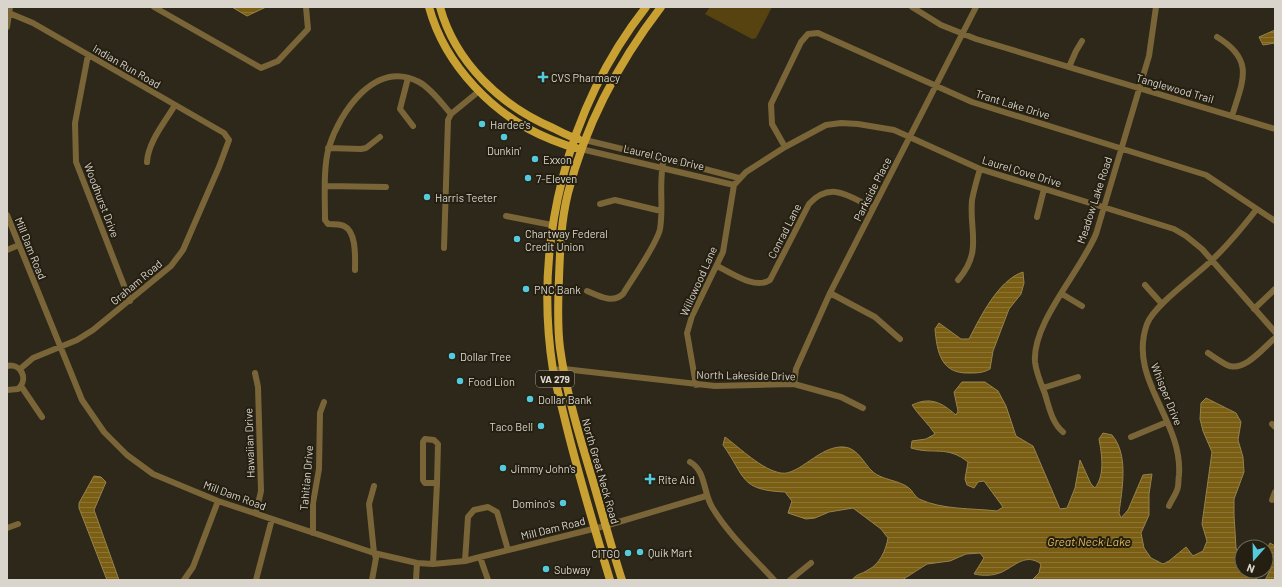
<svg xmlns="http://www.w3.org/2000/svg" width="1282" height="587" viewBox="0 0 1282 587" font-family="Barlow,sans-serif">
<defs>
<pattern id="water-rules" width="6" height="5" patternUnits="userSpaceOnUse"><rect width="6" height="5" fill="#795e13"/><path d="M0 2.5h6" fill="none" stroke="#8b7434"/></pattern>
</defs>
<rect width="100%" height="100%" fill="#2e281a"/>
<path fill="#564310" d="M710,7H772L756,38L752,39L705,14Z"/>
<path fill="url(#water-rules)" stroke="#96824a" d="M232,7H266L247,16Z
M1275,30V43L1263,45L1259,37Z
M1023,272L1024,283L1021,294L1009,309L993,351L990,369C983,373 977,373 969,373C941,374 937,352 935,329L939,323L961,339H969C980,318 998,280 1023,272Z
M962,382H985L998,391L1006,406L1016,436L1033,446L1060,509L1067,508L1075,488L1080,460L1091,484L1095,488C1105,475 1102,455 1099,439L1103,433L1112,435C1129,455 1122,489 1119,513L1121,518L1128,510L1143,475L1152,474L1149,494V515L1141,533L1144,548L1151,558L1163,564L1169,561L1186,547L1193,556L1203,551L1207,541L1202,524L1212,452L1203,431L1200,419L1201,403L1206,398L1236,413L1241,422L1238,440L1243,457L1244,472L1234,499V515L1236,548L1242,563V571H1248L1258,580H1032L1039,573L1041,564C1026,553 1016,565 1002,572C993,576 983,576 974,574L984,558L980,553L966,554L950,561L927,564L902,580H852C856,574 862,574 868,570C880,564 886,550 888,538L881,529L853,508L829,512L815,518L806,519L788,513L792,501L785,492C739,490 746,477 723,445L725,437C740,448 762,470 781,473C799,476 820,445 844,447C858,448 864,464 873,472C882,480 899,480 909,488C913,491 914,496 919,499C943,510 971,508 997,511L1003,507L984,481L978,482L974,488L967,485L965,479L968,462C947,445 934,455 911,448L912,441L926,439L935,434C928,423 919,416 912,405C931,396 942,403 956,415L958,411L954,392Z
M94,476L101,477L106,482L94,510L119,580H107L79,508V503Z
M1270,543L1275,546V580H1265L1271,569L1267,549Z"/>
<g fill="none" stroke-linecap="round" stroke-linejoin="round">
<path stroke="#796537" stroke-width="6" d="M154,7L261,68L278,61L308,29L306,7
M912,7L941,25L976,39L1275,129
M9,13L33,23L224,133L229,140L219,167L183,250L171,266L93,330L77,340L33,358L20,369
M7,27L10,7
M1217,37C1255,60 1243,80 1232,116
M88,55L75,123L76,162L130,301
M1069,67L1076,51L1082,41
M408,78L400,109L413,126
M585,140L693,166L739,178
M785,147L772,124L771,104L801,42L808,34L818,33L972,102L1206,175L1275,221
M328,148L361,149L366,148L380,137
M581,149L734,185
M147,162C148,142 165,122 175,105
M325,186L386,187
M600,204L615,200L661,211
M7,215L82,400L104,432L127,455L153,474L218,501L374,553L417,563L433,564L465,561L480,557L605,526L706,496
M506,216L552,225
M1037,217L1044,189
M444,248L448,120L451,114L478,92
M7,250L19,245
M717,266C732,273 755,290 770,280L809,204C831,180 850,197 873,208
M355,270C355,259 357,232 344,226C340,224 332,224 328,224L325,220C325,199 323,167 329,147C340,112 375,59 419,82C432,89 442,104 451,114
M958,280C983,251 969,232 972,200C974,190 977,179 980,169
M1145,285L1162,304
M587,291C599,296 612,304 623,294C632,279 657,244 660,229C664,206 658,181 664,159
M830,293L875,317L900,339
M1062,294L1082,306
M1254,309L1275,289
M1208,353C1214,357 1221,362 1227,365C1244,373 1263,348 1275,338
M7,366C21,363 29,379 18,389L7,390
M553,370L564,369L715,386L794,384L841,397L863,408
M255,373L258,387L261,491L256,513
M794,384L796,369L830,293L976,7
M696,385L687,333L692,316L723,252L734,185L746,172L785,147L826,125L841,123L858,124L894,130L980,169L1174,229L1186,236L1202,249L1275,332
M21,386L42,417
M1043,388L1078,377
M1272,424L1275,427
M1063,432C1052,423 1049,407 1045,394C1041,384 1036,372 1035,362C1032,323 1080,272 1096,234L1149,56L1156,7
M1131,437L1167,422
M425,439L434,440L438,444L437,483H425L423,480V442Z
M690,462C706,471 703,492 712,507C728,534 753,557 774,580
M1272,500L1275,492
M1169,506C1171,501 1175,496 1177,490C1179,486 1178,480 1179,475C1183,420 1127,379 1147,324C1154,305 1196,276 1212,260C1228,245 1242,228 1256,210
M7,528L18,524
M313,533V503L319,469L320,413L324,402
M480,557L488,580
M465,561L468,517L474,510L488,507L497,512L508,550
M433,564L437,483
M184,580L193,567L218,501
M256,580L272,519
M372,580L376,558L374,553L369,504L374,486
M416,580L417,563
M790,580L811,563"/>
<path stroke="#c9a133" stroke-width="8" d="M429,7C445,66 495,117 550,139C558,142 567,146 576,148
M440,7C455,62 501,106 553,128C561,132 570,137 578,139
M610,580C594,527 578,474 565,420C561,403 556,386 553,370C533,243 567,108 646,7
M622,580C611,546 602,512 592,478C579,435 566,392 560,348C557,325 558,301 559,278C560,250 561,221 568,193C585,126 619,62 661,7"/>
</g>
<g fill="#54cadd" stroke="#241f11" stroke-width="1.5">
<path d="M541 71h4v4h4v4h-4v4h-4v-4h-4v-4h4z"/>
<circle cx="482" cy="124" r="4"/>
<circle cx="504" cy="137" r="4"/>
<circle cx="535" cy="159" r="4"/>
<circle cx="528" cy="178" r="4"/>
<circle cx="427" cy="197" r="4"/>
<circle cx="517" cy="239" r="4"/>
<circle cx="526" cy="289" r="4"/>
<circle cx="452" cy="356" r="4"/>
<circle cx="460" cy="381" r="4"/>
<circle cx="530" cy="399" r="4"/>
<circle cx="541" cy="426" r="4"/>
<circle cx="503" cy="468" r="4"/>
<path d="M648 473h4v4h4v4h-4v4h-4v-4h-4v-4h4z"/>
<circle cx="563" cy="503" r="4"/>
<circle cx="640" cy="552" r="4"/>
<circle cx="628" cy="553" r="4"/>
<circle cx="546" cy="569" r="4"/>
</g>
<g text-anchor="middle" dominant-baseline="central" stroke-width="4" stroke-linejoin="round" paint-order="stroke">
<rect fill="#241f11" stroke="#a39e94" stroke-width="1" x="536" y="371" width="38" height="16" rx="3"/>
<g font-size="10" font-weight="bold" fill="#d9d5cc">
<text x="555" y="379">VA 279</text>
</g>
<g font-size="11" fill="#d9d5cc" stroke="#241f11">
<text transform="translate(127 66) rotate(30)">Indian Run Road</text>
<text transform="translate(1175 88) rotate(16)">Tanglewood Trail</text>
<text transform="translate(1013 104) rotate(17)">Trant Lake Drive</text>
<text transform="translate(664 157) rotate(13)">Laurel Cove Drive</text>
<text transform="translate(1022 171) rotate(17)">Laurel Cove Drive</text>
<text transform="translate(872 189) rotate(-63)">Parkside Place</text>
<text transform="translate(102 200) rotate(69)">Woodhurst Drive</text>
<text transform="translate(1094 200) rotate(-72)">Meadow Lake Road</text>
<text transform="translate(784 231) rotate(-63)">Conrad Lane</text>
<text transform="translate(31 248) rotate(68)">Mill Dam Road</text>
<text transform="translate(698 281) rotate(-66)">Willowood Lane</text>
<text transform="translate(136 282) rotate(-40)">Graham Road</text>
<text transform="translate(746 375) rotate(1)">North Lakeside Drive</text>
<text transform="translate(1167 394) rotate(68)">Whisper Drive</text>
<text transform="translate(249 443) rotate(-92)">Hawaiian Drive</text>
<text transform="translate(601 471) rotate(74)">North Great Neck Road</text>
<text transform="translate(306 478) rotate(-85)">Tahitian Drive</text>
<text transform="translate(235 495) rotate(20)">Mill Dam Road</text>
<text transform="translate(553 528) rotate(-14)">Mill Dam Road</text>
</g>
<g font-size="11" fill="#d9d5cc" stroke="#241f11" text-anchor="start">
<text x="551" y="77">CVS Pharmacy</text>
<text x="490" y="124">Hardee's</text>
<text x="504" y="150" text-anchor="middle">Dunkin'</text>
<text x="543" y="159">Exxon</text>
<text x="536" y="178">7-Eleven</text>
<text x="435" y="197">Harris Teeter</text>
<text x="525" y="233">Chartway Federal<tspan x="525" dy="13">Credit Union</tspan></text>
<text x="534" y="289">PNC Bank</text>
<text x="460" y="356">Dollar Tree</text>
<text x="468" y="381">Food Lion</text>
<text x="538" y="399">Dollar Bank</text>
<text x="533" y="426" text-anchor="end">Taco Bell</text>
<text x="511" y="468">Jimmy John's</text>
<text x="658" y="479">Rite Aid</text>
<text x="555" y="503" text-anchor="end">Domino's</text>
<text x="648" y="552">Quik Mart</text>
<text x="620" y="553" text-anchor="end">CITGO</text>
<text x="554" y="569">Subway</text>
</g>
<g font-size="12" font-style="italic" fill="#e0b958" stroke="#241f11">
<text x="1089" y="541">Great Neck Lake</text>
</g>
</g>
<rect width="1282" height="587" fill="none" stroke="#d9d5cc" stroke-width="16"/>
<g transform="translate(1254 559) rotate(200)"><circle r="19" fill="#241f11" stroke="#6c685c"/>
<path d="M0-3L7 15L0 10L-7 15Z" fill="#54cadd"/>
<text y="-6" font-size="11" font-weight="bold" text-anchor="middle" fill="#d9d5cc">N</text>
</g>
</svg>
